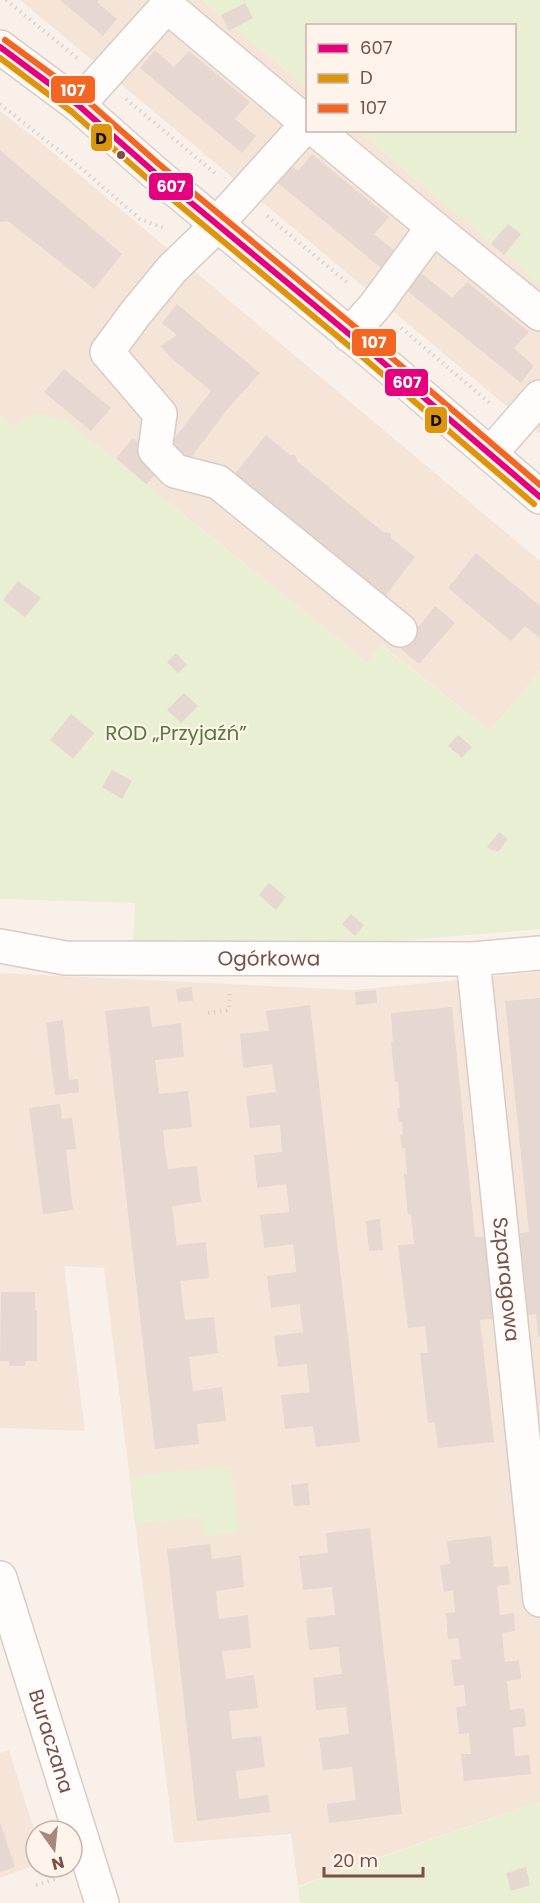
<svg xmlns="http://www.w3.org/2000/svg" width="540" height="1903" viewBox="0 0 540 1903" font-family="Poppins,sans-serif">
<rect width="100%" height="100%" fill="#f9f1e9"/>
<path fill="#f5e5d9" d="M20,0H202L307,88L308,130L358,131L540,284V434Z
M0,111L38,140L540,561V671L490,731L382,645L368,663L168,502L25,417L14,427L0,416Z
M540,972V1801L298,1886L291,1834L174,1843L104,1268L64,1266L85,1431L0,1428V973L354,990Z
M9,1750L36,1836V1865L0,1878V1753Z"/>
<path fill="#e8efd2" d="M202,0H540V284L358,131L514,130V26H308L307,88Z
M37,413L67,421L368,663L381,645L490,731L540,671V929L384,942L133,941L135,903L0,899V416L14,427L25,417Z
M231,1466L239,1532L204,1537L201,1517L136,1524L130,1476Z
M540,1801V1903H300L298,1887Z"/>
<path fill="#e6d7d0" d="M60,0H99L97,2L117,19L103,36Z
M245,3L253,18L229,31L221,15Z
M155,50L174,67L189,51L250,102L235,119L256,136L242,153L140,68Z
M0,150L122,254L94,289L8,221L0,222Z
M312,154L389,217L374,234L395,251L381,268L278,183L292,166L298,171Z
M508,224L521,234L504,255L491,244Z
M420,272L452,298L467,282L529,332L514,348L534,366L521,383L405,289Z
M177,304L260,373L230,406L183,468L164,452L211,391L169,356L160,346L177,335L162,323Z
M64,369L111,408L91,431L44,392Z
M266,435L290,455H295L298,462L383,532L391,533V538L415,557L384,598L234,475Z
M133,438L144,448L137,456L156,474L146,484L116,458Z
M476,553L540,606V638L525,626L511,641L448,588Z
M18,581L41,598L25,617L3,600Z
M435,606L455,623L419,664L401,649Z
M176,653L187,665L178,673L167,662Z
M184,693L198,706L181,723L167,710Z
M71,714L94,733L73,759L50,740Z
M458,735L472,747L462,758L448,746Z
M112,770L132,781L122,799L102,787Z
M499,832L508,839L498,852L494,849L493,851L487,847Z
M269,883L286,897L276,910L259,895Z
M351,914L364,925L355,936L342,924Z
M192,987L193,1001L178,1002L176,989Z
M376,990L377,1003L356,1005L355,992Z
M540,998V1337H538L536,1314L528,1315L520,1233L529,1232L505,1001Z
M310,1005L360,1442L316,1447L313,1426L285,1429L281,1395L310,1392L308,1378L307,1364L278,1367L274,1336L303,1332L301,1318L300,1304L271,1308L267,1276L296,1272L295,1258L293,1244L264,1248L260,1215L289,1212L288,1198L286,1184L257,1188L254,1155L282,1152L280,1125L250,1128L246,1096L276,1092L272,1064L243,1068L240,1034L269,1031L266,1011Z
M149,1006L152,1027L181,1023L184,1057L155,1060L159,1094L188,1091L192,1127L163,1130L165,1150L168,1169L197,1166L201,1202L172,1206L177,1245L206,1242L209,1278L180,1281L185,1320L214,1317L218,1353L189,1357L193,1391L222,1387L226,1421L197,1424L199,1444L155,1449L105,1011Z
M452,1007L475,1237H485L494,1319L480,1320L494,1442L438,1448L435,1422L428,1423L420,1353H428L425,1326L408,1328L398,1245L414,1244L411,1214L408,1215L404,1174H407L405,1148H402L400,1135L403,1134L402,1122H399L397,1108H400L398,1082H395L391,1042H393L391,1013Z
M63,1020L69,1080L78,1079L79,1092L55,1095L46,1023Z
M60,1104L62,1119L72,1118L76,1149L66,1150L73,1210L43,1214L29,1108Z
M380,1219L383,1250L369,1251L366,1221Z
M1,1292H35V1310H37V1361H25V1366H9V1361H0Z
M308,1483L310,1505L294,1506L291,1485Z
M370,1528L402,1814L329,1823L327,1804L356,1800L352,1767L323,1770L319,1738L349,1734L346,1707L316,1710L313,1678L342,1674L340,1661L339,1647L309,1650L306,1618L335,1615L332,1587L303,1590L299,1556L328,1553L326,1533Z
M491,1536L494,1567L508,1566L510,1582V1584L497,1586L500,1615L514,1613L515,1631L502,1633L505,1662L519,1660L521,1677V1679L507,1681L510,1710L524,1708L526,1725V1726L513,1728L515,1756L529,1755L531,1774L464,1781L461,1754H471L469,1733L459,1734L456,1707L466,1706L464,1685L454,1686L451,1660L461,1659L458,1638L448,1639L446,1613L455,1612L453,1590L444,1592L440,1565L450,1564L447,1541Z
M210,1544L212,1559L241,1555L244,1587L216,1591L219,1619L248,1615L251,1648L222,1651L226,1679L254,1675L258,1708L229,1711L231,1725L232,1739L261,1736L265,1767L236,1771L239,1799L268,1795L270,1812L197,1821L167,1549Z
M0,1822L15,1867L0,1872Z
M526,1867L530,1885L511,1891L506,1873Z"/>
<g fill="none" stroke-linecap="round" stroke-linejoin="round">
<defs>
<g id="minor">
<path d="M0,47L78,105L154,172L372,353L540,497"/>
<path d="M78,105L167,6L307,123"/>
<path d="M308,123L206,236L172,269L135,314L107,352L160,414L155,450L175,471L218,482L400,630"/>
<path d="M316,130L433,227"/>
<path d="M349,335L375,306L433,227L540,314"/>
<path d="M490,454L540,397"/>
<path id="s1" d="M0,946L65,958L473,959L540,953"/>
<path id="s2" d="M473,959L540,1600"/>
<path id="s3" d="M0,1578L102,1903"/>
</g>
</defs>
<use href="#minor" stroke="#d8ccc6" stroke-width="36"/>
<path stroke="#dcd0cb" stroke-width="4" stroke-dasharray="1.5 4.5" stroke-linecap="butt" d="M6,0L77,58
M126,99L217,175
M0,104L81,168L140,219L166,229
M267,216L349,284
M401,328L491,404
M208,1013L229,1010L230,990
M36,1885L59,1878"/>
<use href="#minor" stroke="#fefdfc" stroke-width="33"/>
<defs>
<path id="bus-1" d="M0,47L78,105L154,172L372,353L540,497"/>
<path id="bus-2" d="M0,58L72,112L148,179L366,360L534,504"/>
<path id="bus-3" d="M5,40L84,98L160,165L378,346L540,485"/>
</defs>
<use href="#bus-1" stroke="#fff4ec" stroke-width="10"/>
<use href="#bus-2" stroke="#fff4ec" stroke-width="10"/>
<use href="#bus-3" stroke="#fff4ec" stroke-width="10"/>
<use href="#bus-1" stroke="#e5007d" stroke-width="6"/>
<use href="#bus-2" stroke="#de950e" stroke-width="6"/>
<use href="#bus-3" stroke="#f26522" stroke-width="6"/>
</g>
<circle fill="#7a5046" stroke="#fff4ec" stroke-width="2" cx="121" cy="155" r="5"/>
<g text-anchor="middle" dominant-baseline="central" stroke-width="4.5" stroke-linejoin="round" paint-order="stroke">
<g font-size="20" fill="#587b3a" stroke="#fff4ec">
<text x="176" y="733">ROD „Przyjaźń”</text>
</g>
<g font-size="20" fill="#7a5046" stroke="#fff4ec">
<text stroke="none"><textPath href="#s1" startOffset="270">Ogórkowa</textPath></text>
<text stroke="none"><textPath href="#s2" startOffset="322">Szparagowa</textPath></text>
<text stroke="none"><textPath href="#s3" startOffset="171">Buraczana</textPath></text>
</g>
</g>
<g stroke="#fff4ec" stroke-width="2">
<rect x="50" y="75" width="46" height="29" rx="6" fill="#f26522"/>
<rect x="90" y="123" width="23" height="29" rx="6" fill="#de950e"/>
<rect x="148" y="172" width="46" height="29" rx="6" fill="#e5007d"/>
<rect x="351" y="328" width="46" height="29" rx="6" fill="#f26522"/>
<rect x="384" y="368" width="45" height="29" rx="6" fill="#e5007d"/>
<rect x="424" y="406" width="24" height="28" rx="6" fill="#de950e"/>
</g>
<g font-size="16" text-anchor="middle" font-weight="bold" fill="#fff">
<text x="73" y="96">107</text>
<text x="171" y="192">607</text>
<text x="374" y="348">107</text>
<text x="407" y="388">607</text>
</g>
<g font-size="16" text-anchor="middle" font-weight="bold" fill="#111">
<text x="101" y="144">D</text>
<text x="436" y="426">D</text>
</g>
<rect x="306" y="24" width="210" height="108" fill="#fff4ec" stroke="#cab2aa" stroke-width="1.5"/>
<rect x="318" y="44" width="30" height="9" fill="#e5007d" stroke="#cab2aa" stroke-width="1.5"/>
<text x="360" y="54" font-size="18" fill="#7a5046">607</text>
<rect x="318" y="74" width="30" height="9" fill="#de950e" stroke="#cab2aa" stroke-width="1.5"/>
<text x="360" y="84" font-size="18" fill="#7a5046">D</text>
<rect x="318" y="104" width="30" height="9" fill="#f26522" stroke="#cab2aa" stroke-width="1.5"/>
<text x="360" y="114" font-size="18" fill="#7a5046">107</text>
<g transform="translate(54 1849) rotate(165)"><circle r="28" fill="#fff4ec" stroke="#cab2aa" stroke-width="1.5"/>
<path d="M0-4.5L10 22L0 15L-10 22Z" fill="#a6887f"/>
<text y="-9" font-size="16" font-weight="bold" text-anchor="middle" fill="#7a5046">N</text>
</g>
<path d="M324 1867v9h99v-9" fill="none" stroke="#7a5046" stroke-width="3"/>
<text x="333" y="1867" font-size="18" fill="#7a5046" stroke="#fff4ec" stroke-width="4.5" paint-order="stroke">20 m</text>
</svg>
